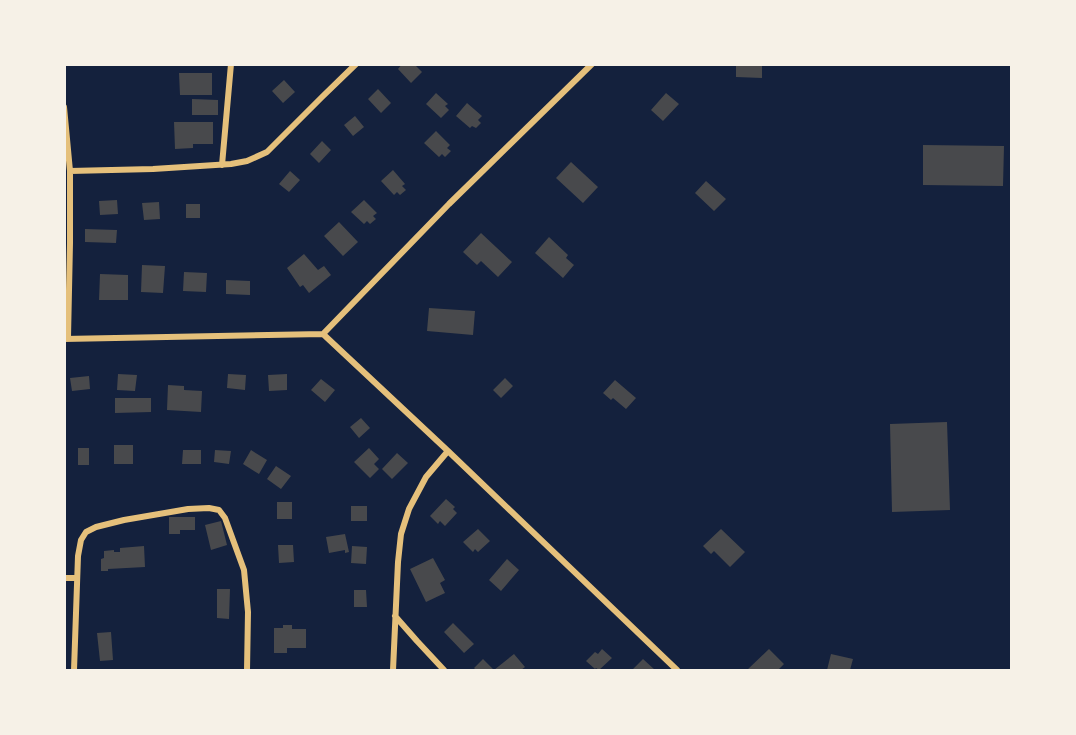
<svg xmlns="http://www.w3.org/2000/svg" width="1076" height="735" viewBox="0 0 1076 735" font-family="Signika,sans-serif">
<rect width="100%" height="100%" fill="#14213d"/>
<path fill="#48494c" d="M402,64H414L422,72L411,83L398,69Z
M736,64H762V78L736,77Z
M179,73H212V95H180Z
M284,80L295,92L283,103L272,91Z
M378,89L391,103L381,113L368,99Z
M436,93L448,104L445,106L449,110L441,118L426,104Z
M666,93L679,104L663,121L651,110Z
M192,99L218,100V115H192Z
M467,103L482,116L478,120L481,123L476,128L472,126L470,128L456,116Z
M355,116L364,127L353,136L344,125Z
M174,122H213V144H193V148L175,149Z
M436,131L450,145L447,148L451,151L445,157L442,154L439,157L424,143Z
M322,141L331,150L319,163L310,154Z
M923,145L1004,146L1003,186L923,185Z
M571,162L598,187L583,203L556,178Z
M393,170L405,184L402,186L406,190L400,195L397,192L394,195L381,181Z
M290,171L300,180L289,192L279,184Z
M706,181L726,199L714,211L695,193Z
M117,200L118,214L100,215L99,201Z
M364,200L377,213L373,216L376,219L370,224L367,221L364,224L351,212Z
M159,202L160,219L144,220L142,203Z
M186,204H200V218H186Z
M339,222L358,242L343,256L324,236Z
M85,229L117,230L116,243L85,242Z
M481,233L512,262L498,277L481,261L477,265L463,252Z
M549,237L568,255L566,258L574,265L563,278L535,253Z
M304,254L318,270L324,266L331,275L309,293L303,285L300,287L287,268Z
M142,265L165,266L163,293L141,292Z
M184,272L207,273L206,292L183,291Z
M100,274L128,275V300H99Z
M226,280L250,281V295L226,294Z
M429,308L475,311L473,335L427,331Z
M118,374L137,375L135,391L117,390Z
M228,374L246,375L245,390L227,388Z
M287,374V390L269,391L268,375Z
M89,376L90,389L72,391L70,378Z
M505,378L513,386L501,398L493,390Z
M321,379L335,390L325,402L311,390Z
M615,380L636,398L626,409L613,398L611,400L603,393Z
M168,385L184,386V390L202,391L201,412L167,410Z
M115,398H151V412L115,413Z
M361,418L370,428L359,438L350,427Z
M947,422L950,510L892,512L890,424Z
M114,445H133V464H114Z
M78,448H89V465H78Z
M369,448L379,459L374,464L379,469L370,478L354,462Z
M183,450H201V464H182Z
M215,450L231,451L229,464L214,462Z
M251,450L267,460L259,474L243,464Z
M397,453L408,463L392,479L382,469Z
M276,466L291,476L281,489L267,479Z
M446,499L455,507L453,509L457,513L445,526L440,521L438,524L430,516Z
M277,502H292V519H277Z
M351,506H367V521H351Z
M169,517H195V530H180V534H169Z
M221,521L227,545L211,550L205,525Z
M478,529L490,541L478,552L475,549L473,552L463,542Z
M721,529L745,552L730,567L714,551L711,554L703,546Z
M345,534L349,552L345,553V550L329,553L326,537Z
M278,545H293L294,562L279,563Z
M144,546L145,567L108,569V571H101V559L104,558V551L114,550V552H120V548Z
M352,546L367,547L366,564L351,563Z
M433,558L445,580L440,583L445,593L426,602L410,569Z
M507,559L519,570L501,591L489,580Z
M217,589H230L229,619L217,618Z
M354,590H366L367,607H354Z
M453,623L474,644L464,653L444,632Z
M283,625H292V629H306V648H287V653H274V628H283Z
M111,632L113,660L100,661L97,633Z
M602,649L612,658L599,670L596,668L595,669L586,661L595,652L598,654Z
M769,649L784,664L778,670H747Z
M514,654L525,667L521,670H494Z
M831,654L853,659L850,670H827Z
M483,659L493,669L492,670H476L474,668Z
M643,659L655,670H632Z"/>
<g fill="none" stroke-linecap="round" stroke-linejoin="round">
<path stroke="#e5c07b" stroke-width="6" d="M64,107L70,171V243L68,338
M222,165L231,64
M70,171L153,169L231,164L247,161L267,152L322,97L356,64
M323,334L449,204L592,64
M64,339L323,334L448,451L677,670
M64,578H77
M395,616L417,641L444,670
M74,670L78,556L81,540L86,532L96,527L124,520L188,509L209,508L219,510L225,518L244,570L248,612L247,670
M393,670L398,562L401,534L409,509L426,477L448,451"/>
</g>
<rect width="1076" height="735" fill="none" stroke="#f6f1e7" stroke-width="132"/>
</svg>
